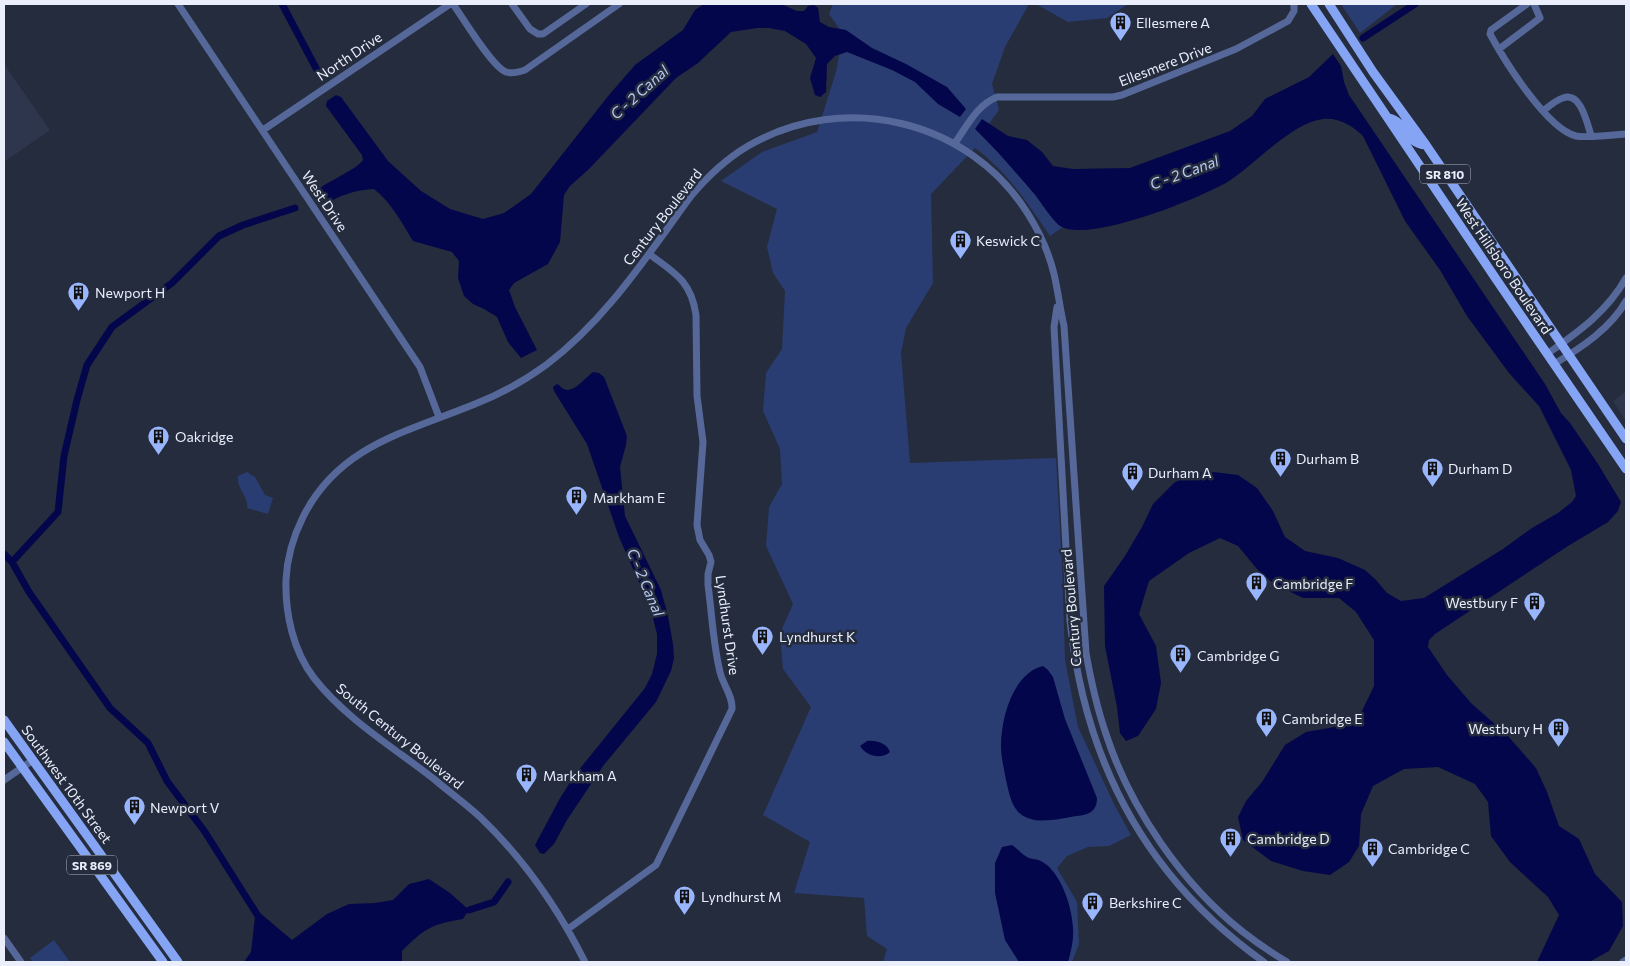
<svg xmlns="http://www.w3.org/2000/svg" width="1630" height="966" viewBox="0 0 1630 966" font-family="Commissioner,sans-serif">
<rect width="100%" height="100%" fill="#242c3d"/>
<path fill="#2d364d" d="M4,64L50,130L4,162Z
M1626,391V421L1613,401Z"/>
<path fill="#2a3d72" d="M833,4H1029L1005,47L992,84L999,110L981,135L999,152L1063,227L1050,236C1028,204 1007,171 975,148L931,194L933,283L906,328L901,353L910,463L1056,458L1062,564L1065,660L1078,727L1115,806L1131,835L1109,846L1088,847L1067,856L1057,868L1077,902L1079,944L1072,962H883L887,949L867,936L864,898L794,893L810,842L763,815L811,707L783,669L780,633L793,604L766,546L769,507L782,484L780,449L763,411L766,373L782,349L785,291L773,273L767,247L777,209L721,181L762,152L817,132L836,72L843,34L829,14Z
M1036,4H1128L1107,18L1068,22Z
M1341,4H1397L1360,33Z
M247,472L255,477L265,495L273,498L268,514L247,508C249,496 236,489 238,476Z
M54,940L70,962H33L30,958Z"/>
<path fill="#04064b" d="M704,4H781L797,11H804L808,6L814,5L818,8L820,22L829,27L846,30L872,48L906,64L947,87L966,109L960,117L938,104L915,82L892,70L847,52L835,56L827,64L826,92L820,97L815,95L810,78L816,58L806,44L785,31L769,28H757L731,32L698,63L676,78L589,169L570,186L564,195L560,242L548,264L514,283L509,290L515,307L537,350L521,358L508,342L497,317L484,309L473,304L464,296L458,278L459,261L452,252L413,241C402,223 391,202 374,189C356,190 339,195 325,205L316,191C328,181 356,170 363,160L362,155L326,106L327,101L336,95L341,97L388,161L421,191L450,209L483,219L504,213L531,194L609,95L635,65L683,30L695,10Z
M1333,54L1341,66L1344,82L1349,95L1545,384L1561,413L1570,423L1598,464L1621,502L1618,511L1608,522L1568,546L1435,634L1429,640L1428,647L1447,675L1471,703L1507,735L1536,768L1547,792L1559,826L1579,839L1595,874L1622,902L1623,926L1609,951L1589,962H1537L1559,915L1548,897L1510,862L1491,836L1488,802L1475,784L1438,767L1404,769L1373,786L1361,814L1359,846L1349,862L1330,875L1303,871L1271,861L1243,840L1238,817L1246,801L1262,782L1285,745L1306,732L1346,725L1362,711L1374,686V640L1356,612L1339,598H1303L1274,584L1257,569L1238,546L1220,538L1189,553L1149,581L1139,614L1156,646L1161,683L1156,709L1138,736L1126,741L1120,733L1117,707L1105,646L1104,586L1125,556L1142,527L1153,504L1175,482L1205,471L1238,475L1257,488L1273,511L1285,537L1305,551L1338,558L1365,570L1376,580L1387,593L1401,601L1424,598L1503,549L1532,528L1558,513L1572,502L1576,496L1571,470L1539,406L1509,373L1467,316L1440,270L1405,221L1363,136C1353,126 1338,117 1323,119C1293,122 1255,164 1229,181C1201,198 1088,244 1060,226C1054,222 1041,203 1036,196C1016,173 997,150 975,129L982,119L1008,136L1027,140L1042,152L1053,166L1073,169L1130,168L1230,131L1252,116L1265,99L1309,77Z
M593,372L599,373L604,377L627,436L626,445L620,467L625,516L661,590L668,616L673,644L674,658L671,671L656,702L603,766L567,820L554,844L544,854L540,853L535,845L559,800L574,776L645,688L652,674L657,654V634L651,610L619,537L587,444L554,391L553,387L557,384C560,385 561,388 564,389C573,394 586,377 593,372Z
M1043,666L1048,670L1053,677L1065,719L1097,798C1097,811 1089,815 1077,816C1065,818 1043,823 1031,819C1012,814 1010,797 1006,780C1004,769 1001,757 1001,746C1001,718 1013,673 1043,666Z
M867,741C876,740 887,743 890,752C881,760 866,756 860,746Z
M1012,845C1017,848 1021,854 1027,857C1035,861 1037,857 1047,865C1063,879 1072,908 1073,928C1074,940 1071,951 1068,962H1019L1005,940L995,893V863L1002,847Z
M429,879L450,893L469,910L463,919C431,924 424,929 402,951V962H244L251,952L255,917L263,928L265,927L260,913L292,940L327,914L349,904L375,903L393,900L409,884Z"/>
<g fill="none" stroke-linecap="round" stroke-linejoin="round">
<path stroke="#04064b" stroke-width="7" d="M282,4L317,70
M1363,38L1415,4
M4,554L12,562
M469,910L494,902L508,882
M265,927L205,832L167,781L148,743L110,708L29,592L12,562L58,512L64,456L77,400L87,365L112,327L172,283L219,236L243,225L295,208"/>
<path stroke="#556899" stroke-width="7" d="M178,4L420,367L439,417
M453,4C463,18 492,67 506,72C512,74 519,72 525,70L619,4
M512,4L530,29L538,34H543L586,4
M1527,4L1491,30L1490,34C1504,60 1547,129 1576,136C1586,138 1615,135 1626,134
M1499,49L1540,18L1534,4
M1543,111C1548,107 1556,100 1563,98C1581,91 1587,124 1591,135
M263,130L450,4
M955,143C967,126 977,105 997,97H1113L1122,95L1236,49L1288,21L1294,11V4
M1057,307L1054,327L1070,621C1085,762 1147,879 1264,962
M1547,354C1578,332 1607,312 1626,278
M1554,364C1581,348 1611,328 1626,301
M4,780L33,760
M568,929L656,865L732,709C733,696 723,685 720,672C713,644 712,614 708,585V574L711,562L709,555L700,540L697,525L703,442L697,396L696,315C691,281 675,273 649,254
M4,938L21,962
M585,962C558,908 524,859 480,817C466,804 449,792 434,779C393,747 346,719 314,678C293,651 285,613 286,580C287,558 293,537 303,517C339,445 407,432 475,404C501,394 524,381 546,365C606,320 647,256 691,196C707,177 726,159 748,146C844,90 970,120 1028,214C1040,233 1049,253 1054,274C1058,291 1060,309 1064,326L1086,653C1091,681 1097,708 1106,734C1130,808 1182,884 1243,932C1257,943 1272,953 1287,962
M1623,962L1626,960"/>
<path stroke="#85a4f4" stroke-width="9" d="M1311,4L1496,279L1626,469
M1329,4L1373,72L1426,145L1626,439
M1388,118C1409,123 1404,143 1426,145
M4,720L178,962
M4,742L163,962"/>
</g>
<defs>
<symbol id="building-pin" viewBox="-11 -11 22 30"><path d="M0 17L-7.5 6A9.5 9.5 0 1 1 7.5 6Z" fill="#98b5fd" stroke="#242c3d"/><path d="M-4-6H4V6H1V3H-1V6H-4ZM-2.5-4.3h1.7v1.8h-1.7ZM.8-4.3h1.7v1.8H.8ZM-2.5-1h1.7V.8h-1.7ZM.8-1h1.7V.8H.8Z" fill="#111"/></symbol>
</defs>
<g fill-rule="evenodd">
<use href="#building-pin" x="1108" y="10" width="25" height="34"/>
<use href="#building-pin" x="948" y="228" width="25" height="34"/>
<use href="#building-pin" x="66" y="280" width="25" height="34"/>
<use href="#building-pin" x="146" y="424" width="25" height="34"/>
<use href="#building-pin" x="1268" y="446" width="25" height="34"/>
<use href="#building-pin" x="1420" y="456" width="25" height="34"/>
<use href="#building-pin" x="1120" y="460" width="25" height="34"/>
<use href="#building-pin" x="564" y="484" width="25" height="34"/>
<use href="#building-pin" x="1244" y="570" width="25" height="34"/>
<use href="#building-pin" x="1522" y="590" width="25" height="34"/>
<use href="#building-pin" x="750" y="624" width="25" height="34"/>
<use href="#building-pin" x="1168" y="642" width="25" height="34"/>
<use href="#building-pin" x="1254" y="706" width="25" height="34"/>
<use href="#building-pin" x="1546" y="716" width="25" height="34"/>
<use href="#building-pin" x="514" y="762" width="25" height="34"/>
<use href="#building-pin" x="122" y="794" width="25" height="34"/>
<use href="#building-pin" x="1218" y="826" width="25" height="34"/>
<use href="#building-pin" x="1360" y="836" width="25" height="34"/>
<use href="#building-pin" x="672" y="884" width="25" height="34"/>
<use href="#building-pin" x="1080" y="890" width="25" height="34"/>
</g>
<g text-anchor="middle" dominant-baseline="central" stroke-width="5" stroke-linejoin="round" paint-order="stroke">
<g fill="#242c3d" stroke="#afb4c2" stroke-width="1">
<rect x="1420" y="164.5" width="50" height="19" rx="4"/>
<rect x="67" y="855.5" width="50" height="19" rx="4"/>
</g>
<g font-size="12" font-weight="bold" fill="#eaeffb">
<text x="1445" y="174">SR 810</text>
<text x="92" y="865">SR 869</text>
</g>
<g font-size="14" fill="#eaeffb" stroke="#242c3d" text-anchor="start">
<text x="1136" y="22">Ellesmere A</text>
<text x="976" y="240">Keswick C</text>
<text x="95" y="292">Newport H</text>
<text x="175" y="436">Oakridge</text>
<text x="1296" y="458">Durham B</text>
<text x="1448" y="468">Durham D</text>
<text x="1148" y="472">Durham A</text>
<text x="593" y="497">Markham E</text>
<text x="1273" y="583">Cambridge F</text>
<text x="1518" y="602" text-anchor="end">Westbury F</text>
<text x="779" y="636">Lyndhurst K</text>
<text x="1197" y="655">Cambridge G</text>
<text x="1282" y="718">Cambridge E</text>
<text x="1543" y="728" text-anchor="end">Westbury H</text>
<text x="543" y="775">Markham A</text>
<text x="150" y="807">Newport V</text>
<text x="1247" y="838">Cambridge D</text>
<text x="1388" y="848">Cambridge C</text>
<text x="701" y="896">Lyndhurst M</text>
<text x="1109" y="902">Berkshire C</text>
</g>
<g font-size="14" fill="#eaeffb" stroke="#242c3d">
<text transform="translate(349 56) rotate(-34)">North Drive</text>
<text transform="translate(1165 64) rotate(-21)">Ellesmere Drive</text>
<text transform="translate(325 201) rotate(56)">West Drive</text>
<text transform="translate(662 217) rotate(-52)">Century Boulevard</text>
<text transform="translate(1504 266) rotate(56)">West Hillsboro Boulevard</text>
<text transform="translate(1071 608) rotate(-95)">Century Boulevard</text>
<text transform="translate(728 625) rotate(82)">Lyndhurst Drive</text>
<text transform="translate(400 736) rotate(39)">South Century Boulevard</text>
<text transform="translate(67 784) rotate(54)">Southwest 10th Street</text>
</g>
<g font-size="15" font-style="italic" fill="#b8c9f1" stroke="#242c3d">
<text transform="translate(639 92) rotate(-42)">C - 2 Canal</text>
<text transform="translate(1184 172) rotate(-20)">C - 2 Canal</text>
<text transform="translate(646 582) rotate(67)">C - 2 Canal</text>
</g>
</g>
<rect width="1630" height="966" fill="none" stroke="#eaeffb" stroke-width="10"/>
</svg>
